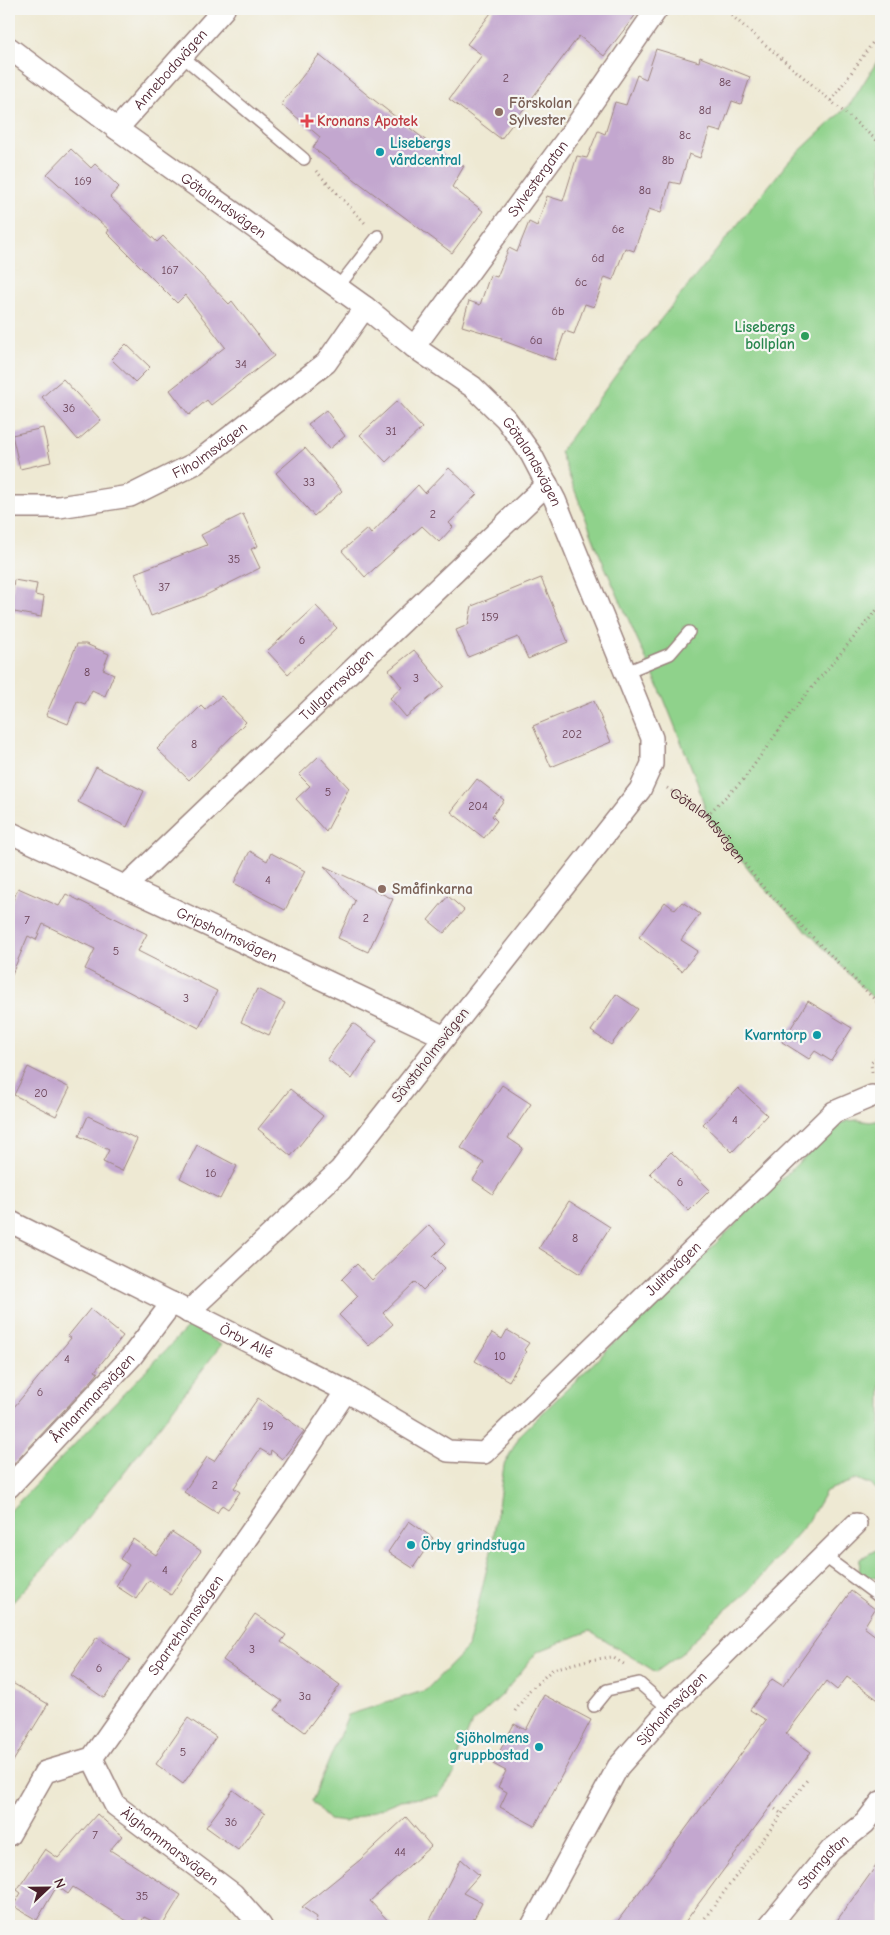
<svg xmlns="http://www.w3.org/2000/svg" width="890" height="1935" viewBox="0 0 890 1935" font-family="'Comic Neue',sans-serif">
<rect width="100%" height="100%" fill="#f6f6f2"/>
<filter id="ink" filterUnits="userSpaceOnUse"><feTurbulence type="fractalNoise" baseFrequency=".02" numOctaves="2"/><feDisplacementMap in="SourceGraphic" scale="10" xChannelSelector="R" yChannelSelector="G"/><feConvolveMatrix kernelMatrix="1 2 1 2 8 2 1 2 1" color-interpolation-filters="sRGB"/></filter>
<filter id="wash" filterUnits="userSpaceOnUse"><feTurbulence type="fractalNoise" baseFrequency=".0096" numOctaves="4" result="noise"/><feDisplacementMap in="SourceGraphic" scale="20" xChannelSelector="R" yChannelSelector="G"/><feGaussianBlur stdDeviation="1.12" result="paint"/><feColorMatrix in="noise" values="0 0 0 0 0 0 0 0 0 0 0 0 0 0 0 0 0 1.4 0 .05"/><feComposite in="paint" operator="in"/></filter>
<g filter="url(#wash)">
<rect width="100%" height="100%" fill="#eee9d3"/>
<path fill="#8fd28b" stroke="#6c785b" d="M881,55V1006L761,885L707,815L696,779L664,699L601,558L560,452L618,372L789,161L851,103Z
M857,1120L870,1122L881,1120V1494L873,1486L857,1479L826,1491L808,1522L749,1591L712,1621L682,1653L656,1672L589,1631L537,1652L502,1695L473,1722L460,1749L455,1773L438,1796L401,1800L345,1822L329,1820L312,1801L348,1715L426,1690L468,1647L492,1547L504,1465L520,1435L835,1127L847,1121Z
M190,1325L221,1345C153,1435 87,1525 9,1606V1512Z
M881,1547V1579L859,1575L860,1559Z"/>
<g id="blocks">
<path fill="#c3a7cf" d="M494,9H640L604,56L579,36L501,139L449,99L482,55L467,44Z
M656,49L699,62L700,57L750,77L741,104L732,101L721,132L710,129L700,158L689,154L680,184L670,182L661,213L649,209L634,251L625,248L613,280L605,277L594,307L585,304L574,334L565,331L555,360L501,340L502,338L462,326L469,301L480,305L490,275L497,277L509,248L517,252L529,222L537,226L547,196L563,201L577,156L587,158L598,131L605,134L615,102L626,105L637,75L646,79Z
M319,55L365,93L447,157L464,166L452,187L483,211L452,253L313,148L320,137L281,104Z
M71,149L91,168L95,164L119,187L110,197L157,242L163,236L229,304L232,301L274,356L211,405L207,400L189,415L170,390L225,347L185,295L177,303L107,233L109,230L47,174Z
M126,344L150,367L135,382L111,359Z
M63,379L101,420L78,440L42,397Z
M397,401L422,428L386,462L360,435Z
M326,410L345,436L329,449L308,424Z
M43,428L51,462L20,469L12,435Z
M305,448L342,491L314,516L276,473Z
M449,468L477,494L449,523L453,527L439,542L422,526L365,577L342,551L367,529L371,534L418,485L425,493Z
M243,514L258,546L251,549L260,568L202,597L151,616L135,573L207,545L201,535Z
M541,578L568,642L528,659L518,637L468,657L456,630L468,625L472,606Z
M14,580L37,584L35,595L44,597L41,617L9,611Z
M316,606L337,628L288,674L267,651Z
M77,644H86L109,654L103,669L114,674L105,696L92,690L85,704L77,701L68,724L46,715Z
M414,650L444,686L406,717L390,698L402,687L389,670Z
M221,696L246,722L189,780L157,749L201,706L205,710Z
M594,701L611,742L551,767L533,726Z
M319,756L349,788L326,832L296,799L310,786L299,775Z
M96,767L144,791L127,827L78,802Z
M477,779L504,800L492,816L497,821L484,838L451,812Z
M250,851L267,861L271,853L305,871L285,910L234,883Z
M324,866L393,899L368,952L338,938L355,901Z
M18,888L59,906L66,894L147,934L138,951L217,991L199,1028L85,969L95,949L43,924L36,940L28,936L9,981V910Z
M448,896L464,910L444,933L428,920Z
M665,902L675,910L682,902L700,914L681,940L698,951L682,971L639,937Z
M257,989L285,1003L269,1035L241,1022Z
M616,994L638,1009L611,1045L591,1031Z
M808,1001L852,1028L831,1061L815,1051L809,1059L782,1042Z
M353,1023L377,1041L352,1079L327,1059Z
M28,1067L70,1088L56,1116L14,1095Z
M502,1085L531,1104L508,1138L523,1148L493,1194L473,1180L484,1163L461,1148Z
M738,1088L767,1115L732,1152L703,1124Z
M290,1089L323,1116L291,1156L258,1129Z
M88,1116L137,1139L122,1171L103,1162L109,1150L79,1136Z
M197,1145L237,1166L220,1199L180,1178Z
M671,1152L710,1190L689,1211L650,1173Z
M569,1201L610,1227L580,1274L539,1248Z
M429,1225L446,1243L433,1256L445,1268L423,1290L415,1282L383,1313L393,1324L369,1346L339,1315L358,1296L342,1279L357,1264L372,1280Z
M90,1309L123,1336L95,1371L98,1373L94,1378L9,1469V1413L71,1338L68,1336Z
M507,1330L529,1343L524,1350L526,1352L509,1381L475,1361L492,1333L502,1339Z
M258,1398L304,1431L282,1459L271,1450L270,1455L260,1449L234,1488L240,1492L228,1509L222,1505L217,1513L184,1492L207,1457L214,1461Z
M409,1521L433,1538L413,1568L388,1552Z
M172,1532L201,1551L171,1595L149,1580L136,1599L116,1586L129,1565L120,1559L133,1539L156,1555Z
M851,1591L875,1609L864,1627L881,1640V1702L847,1677L837,1690L826,1681L786,1734L811,1752L682,1926H614L766,1720L750,1710L772,1679L783,1686Z
M255,1614L286,1635L281,1642L340,1685L305,1732L275,1710L282,1701L223,1660Z
M97,1637L130,1660L104,1698L71,1675Z
M9,1681L48,1704L9,1768Z
M544,1695L591,1720L535,1826L500,1807L507,1792L498,1787L506,1771L493,1764L514,1724L526,1730Z
M188,1718L216,1737L183,1784L156,1764Z
M233,1790L265,1814L238,1850L206,1827Z
M97,1814L122,1836L110,1850L181,1895L162,1926L144,1917L139,1926H135L73,1887L68,1894L57,1886L37,1920L13,1906L21,1893L17,1890L45,1849L58,1858Z
M406,1817L431,1846L370,1901L393,1926H315L317,1917L302,1907L360,1860Z
M461,1859L479,1875L463,1893L482,1903L470,1926H427Z
M881,1859V1926H833Z"/>
</g>
</g>
<g filter="url(#ink)">
<use href="#blocks" fill-opacity="0" stroke="#9c847f" stroke-width="1"/>
<g fill="none" stroke-linecap="round" stroke-linejoin="round">
<defs>
<path id="service" d="M182,56L304,159
M338,287L378,236
M626,672L670,654L689,632
M824,1556L881,1598
M594,1706L607,1690L639,1683L669,1709"/>
<g id="minor">
<path id="s2" d="M9,48L117,129L365,307L414,347L473,387L506,419L531,454L555,500L652,738V764L640,790L340,1170L188,1312"/>
<path id="s3" d="M117,129L224,9"/>
<path id="s4" d="M414,347L569,136L657,9"/>
<path id="s5" d="M9,507H59L130,496L196,463L326,363L365,307"/>
<path id="s6" d="M9,832L445,1037"/>
<path id="s7" d="M126,886L547,484"/>
<path id="s8" d="M9,1221L346,1391L448,1451L484,1453L834,1112L872,1096"/>
<path id="s9" d="M9,1487L132,1356L172,1303"/>
<path id="s10" d="M92,1758L115,1805L233,1894L261,1926"/>
<path id="s11" d="M9,1835L45,1772L92,1758L282,1488L346,1391"/>
<path id="s12" d="M532,1926L618,1767L669,1709L856,1524"/>
<path id="s13" d="M769,1926L831,1850L865,1823L881,1802"/>
</g>
</defs>
<use href="#service" stroke="#9c847f" stroke-width="14"/>
<use href="#minor" stroke="#9c847f" stroke-width="24"/>
<g stroke="#9c847f" stroke-width="3" stroke-dasharray="1 4" stroke-linecap="butt">
<path d="M724,9L881,144"/>
<path d="M831,101L881,31"/>
<path d="M316,171L365,223"/>
<path id="s1" d="M667,788L707,815L761,885L881,1006"/>
<path d="M707,815L744,779L794,709L881,605"/>
<path d="M872,1072L871,1063L881,1054"/>
<path d="M515,1711L530,1690L553,1669L588,1660L612,1657L627,1666"/>
<path d="M771,1806L782,1814"/>
<path d="M684,1924L687,1926"/>
<path d="M699,1926L807,1780"/>
</g>
<use href="#service" stroke="#fff" stroke-width="11"/>
<use href="#minor" stroke="#fff" stroke-width="21"/>
</g>
</g>
<g fill="#8d6e63" stroke="#f6f6f2" stroke-width="2">
<circle cx="499" cy="112" r="5"/>
<circle cx="382" cy="889" r="5"/>
</g>
<path fill="#e0444e" stroke="#f6f6f2" stroke-width="2" d="M304.5 113.5h5v5h5v5h-5v5h-5v-5h-5v-5h5z"/>
<g fill="#0f9aa8" stroke="#f6f6f2" stroke-width="2">
<circle cx="380" cy="152" r="5"/>
<circle cx="817" cy="1035" r="5"/>
<circle cx="411" cy="1545" r="5"/>
<circle cx="539" cy="1747" r="5"/>
</g>
<circle fill="#2e9e5b" stroke="#f6f6f2" stroke-width="2" cx="805" cy="336" r="5"/>
<g text-anchor="middle" dominant-baseline="central" stroke-width="4.5" stroke-linejoin="round" paint-order="stroke">
<g font-size="12" fill="#684154">
<text x="506" y="78">2</text>
<text x="725" y="82">8e</text>
<text x="705" y="110">8d</text>
<text x="685" y="135">8c</text>
<text x="668" y="160">8b</text>
<text x="83" y="181">169</text>
<text x="645" y="190">8a</text>
<text x="618" y="229">6e</text>
<text x="598" y="258">6d</text>
<text x="170" y="270">167</text>
<text x="581" y="282">6c</text>
<text x="558" y="311">6b</text>
<text x="536" y="340">6a</text>
<text x="241" y="364">34</text>
<text x="69" y="408">36</text>
<text x="391" y="431">31</text>
<text x="309" y="482">33</text>
<text x="433" y="514">2</text>
<text x="234" y="559">35</text>
<text x="164" y="587">37</text>
<text x="490" y="617">159</text>
<text x="302" y="640">6</text>
<text x="87" y="672">8</text>
<text x="416" y="678">3</text>
<text x="572" y="734">202</text>
<text x="194" y="744">8</text>
<text x="328" y="792">5</text>
<text x="478" y="806">204</text>
<text x="268" y="880">4</text>
<text x="366" y="918">2</text>
<text x="27" y="920">7</text>
<text x="116" y="951">5</text>
<text x="186" y="998">3</text>
<text x="41" y="1093">20</text>
<text x="735" y="1120">4</text>
<text x="211" y="1173">16</text>
<text x="680" y="1182">6</text>
<text x="575" y="1238">8</text>
<text x="500" y="1356">10</text>
<text x="67" y="1359">4</text>
<text x="40" y="1392">6</text>
<text x="268" y="1426">19</text>
<text x="215" y="1485">2</text>
<text x="165" y="1570">4</text>
<text x="252" y="1649">3</text>
<text x="99" y="1668">6</text>
<text x="305" y="1696">3a</text>
<text x="183" y="1752">5</text>
<text x="231" y="1822">36</text>
<text x="95" y="1835">7</text>
<text x="400" y="1852">44</text>
<text x="142" y="1896">35</text>
</g>
<g font-size="15" fill="#4a1f2b" stroke="#f6f6f2">
<text stroke="none"><textPath href="#s3" startOffset="80">Annebodavägen</textPath></text>
<text stroke="none"><textPath href="#s4" startOffset="209">Sylvestergatan</textPath></text>
<text stroke="none"><textPath href="#s2" startOffset="266">Götalandsvägen</textPath></text>
<text stroke="none"><textPath href="#s5" startOffset="214">Fiholmsvägen</textPath></text>
<text stroke="none"><textPath href="#s2" startOffset="671">Götalandsvägen</textPath></text>
<text stroke="none"><textPath href="#s7" startOffset="291">Tullgarnsvägen</textPath></text>
<text stroke="none"><textPath href="#s1" startOffset="56">Götalandsvägen</textPath></text>
<text stroke="none"><textPath href="#s6" startOffset="241">Gripsholmsvägen</textPath></text>
<text transform="translate(430 1055) rotate(-52)">Sävstaholmsvägen</text>
<text stroke="none"><textPath href="#s8" startOffset="796">Julitavägen</textPath></text>
<text stroke="none"><textPath href="#s8" startOffset="266">Örby Allé</textPath></text>
<text stroke="none"><textPath href="#s9" startOffset="122">Ånhammarsvägen</textPath></text>
<text stroke="none"><textPath href="#s11" startOffset="284">Sparreholmsvägen</textPath></text>
<text stroke="none"><textPath href="#s12" startOffset="260">Sjöholmsvägen</textPath></text>
<text stroke="none"><textPath href="#s10" startOffset="121">Älghammarsvägen</textPath></text>
<text stroke="none"><textPath href="#s13" startOffset="84">Stamgatan</textPath></text>
</g>
<g font-size="15" font-weight="bold" fill="#785e54" stroke="#f6f6f2" text-anchor="start">
<text x="509" y="103">Förskolan<tspan x="509" dy="17">Sylvester</tspan></text>
<text x="392" y="889">Småfinkarna</text>
</g>
<g font-size="15" font-weight="bold" fill="#be3a42" stroke="#f6f6f2" text-anchor="start">
<text x="317" y="121">Kronans Apotek</text>
</g>
<g font-size="15" font-weight="bold" fill="#0d838f" stroke="#f6f6f2" text-anchor="start">
<text x="390" y="143">Lisebergs<tspan x="390" dy="17">vårdcentral</tspan></text>
<text x="807" y="1035" text-anchor="end">Kvarntorp</text>
<text x="421" y="1545">Örby grindstuga</text>
<text x="529" y="1738" text-anchor="end">Sjöholmens<tspan x="529" dy="17">gruppbostad</tspan></text>
</g>
<g font-size="15" font-weight="bold" fill="#27864d" stroke="#f6f6f2" text-anchor="end">
<text x="795" y="327">Lisebergs<tspan x="795" dy="17">bollplan</tspan></text>
</g>
</g>
<rect width="890" height="1935" fill="none" stroke="#f6f6f2" stroke-width="30"/>
<g transform="translate(48 1888) rotate(68)" stroke="#f6f6f2" stroke-width="4" paint-order="stroke">
<path d="M0-4L9 19L0 12L-9 19Z" fill="#4a1f2b"/>
<text y="-8" font-size="14" font-weight="bold" text-anchor="middle" fill="#4a1f2b">N</text>
</g>
</svg>
